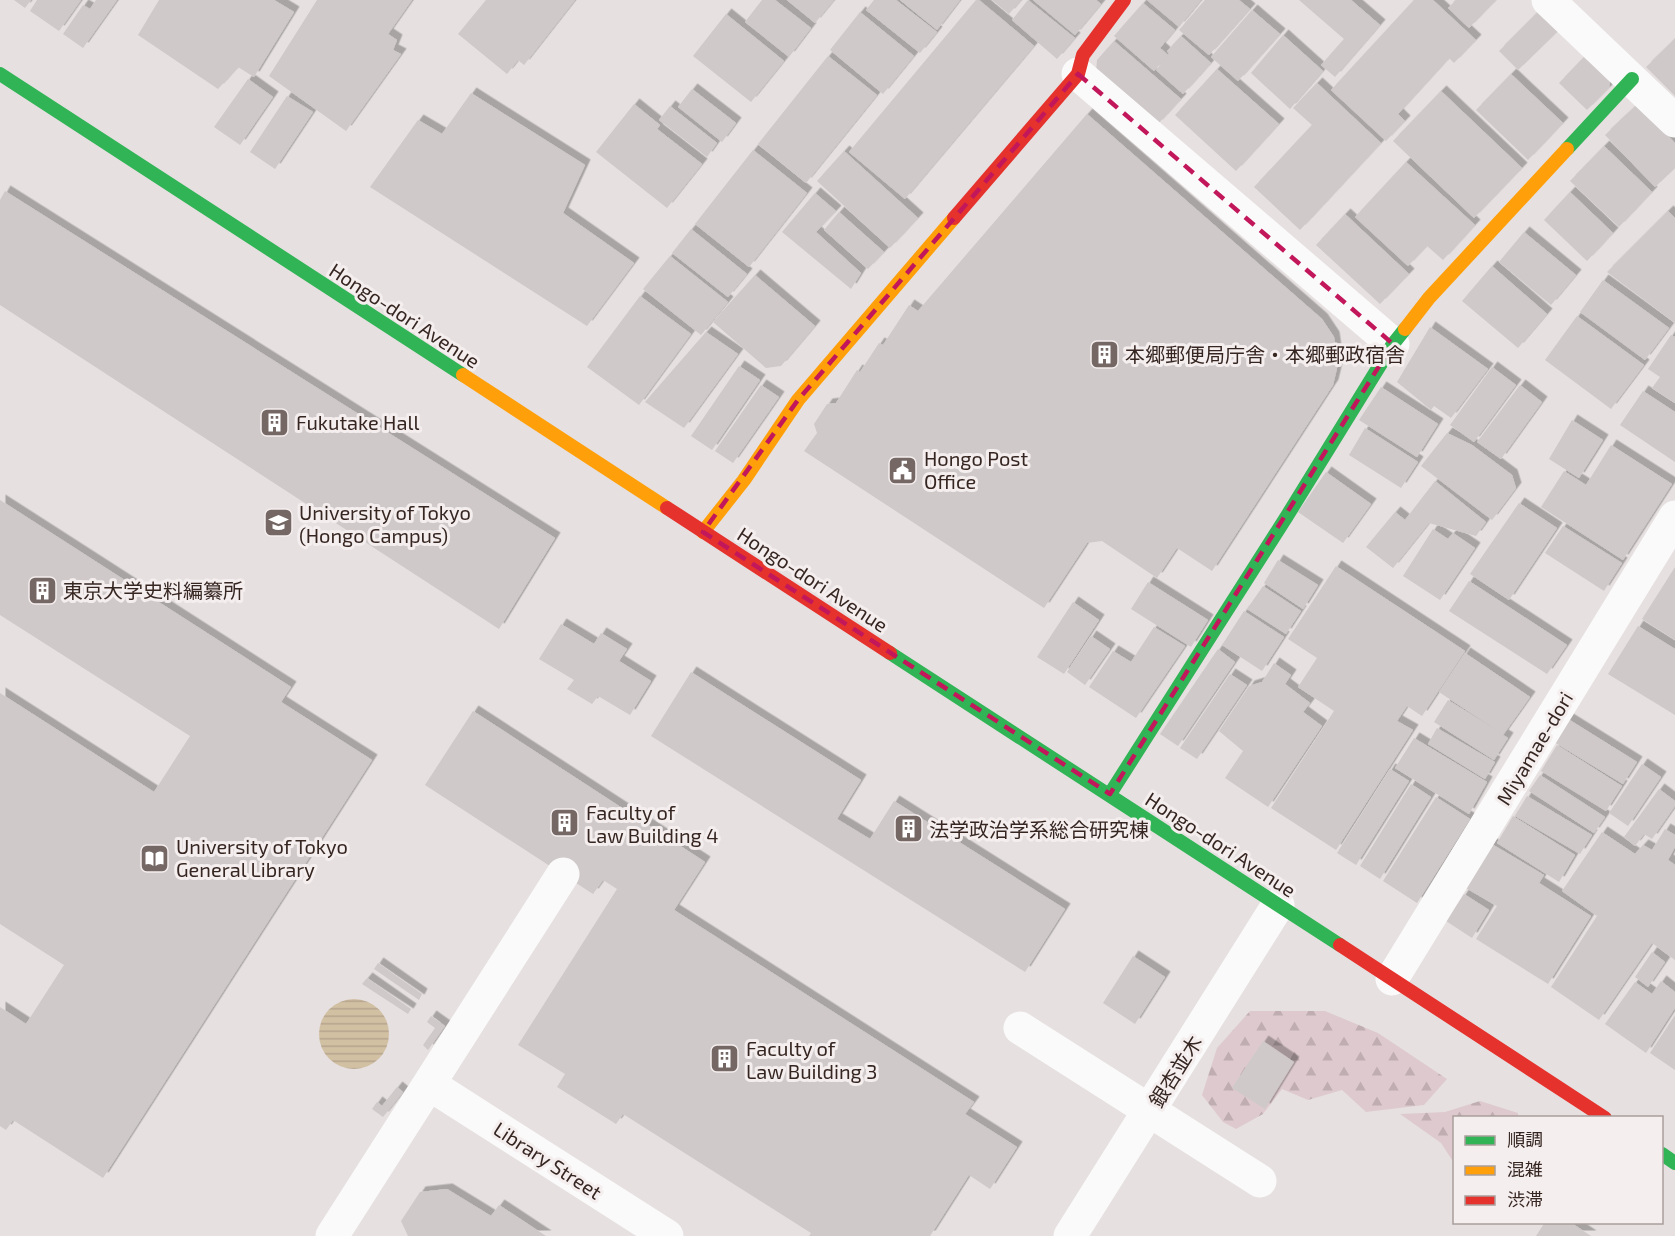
<svg xmlns="http://www.w3.org/2000/svg" width="1675" height="1236" viewBox="0 0 1675 1236" font-family="'Exo 2','Noto Sans JP',sans-serif">
<defs>
<pattern id="forest-firs" width="22" height="20" patternUnits="userSpaceOnUse" patternTransform="scale(1.5)"><rect width="22" height="20" fill="#decace"/><path d="M5 1l3.5 6h-7zM16 11l3.5 6h-7z" fill="#bfadb1"/></pattern>
<pattern id="water-rules" width="6" height="5" patternUnits="userSpaceOnUse" patternTransform="scale(1.5)"><rect width="6" height="5" fill="#d2c0a3"/><path d="M0 2.5h6" fill="none" stroke="#b5a58c"/></pattern>
<filter id="shadow"><feDropShadow dx="5.5" dy="-5.5" stdDeviation="0" flood-color="#0004"/></filter>
</defs>
<rect width="100%" height="100%" fill="#e6e0e0"/>
<path fill="url(#forest-firs)" d="M1250,1011H1325L1378,1033L1447,1079L1424,1105L1366,1112L1342,1090L1308,1100L1282,1089L1263,1114L1236,1129L1223,1122L1202,1095L1217,1048Z
M1480,1101L1518,1113V1117L1454,1118V1159L1452,1160L1441,1143L1400,1114L1445,1112Z"/>
<path fill="url(#water-rules)" d="M319 1034a35 35 0 1 1 70 0a35 35 0 1 1-70 0Z"/>
<path fill="#cfc9c9" filter="url(#shadow)" d="M14,0H31L25,8Z
M37,0H81L59,31L30,11Z
M96,0H117L83,48L63,34L83,5L90,9Z
M159,0H274L294,12L254,77L238,67L218,89L138,35Z
M317,0H412L388,34L397,40L393,50L401,54L346,131L269,76Z
M486,0H575L524,65L518,60L507,74L458,34Z
M762,0H775L811,28L789,57L745,22Z
M787,0H834L815,23Z
M874,0H896L937,32L920,53L866,10Z
M900,0H960L937,30Z
M976,0H979L1034,46L905,199L849,152Z
M992,0H1021L1009,14Z
M1028,0L1075,38L1057,59L1012,20Z
M1033,0H1096L1101,4L1075,35Z
M1147,0H1201L1179,27Z
M1205,0H1239L1250,9L1209,55L1179,30Z
M1299,0H1351L1380,25L1335,77L1321,65L1344,39Z
M1414,0H1433L1476,40L1454,63L1449,58L1398,114L1405,121L1386,141L1331,90Z
M1456,0H1496L1469,28L1448,8Z
M1143,3L1175,30L1160,48L1168,55L1154,71L1114,36Z
M1252,10L1280,34L1238,81L1211,57Z
M1540,10L1560,29L1518,70L1499,51Z
M860,12L914,56L883,94L830,50Z
M726,14L784,61L751,102L693,56Z
M1283,35L1323,71L1290,109L1251,73Z
M1181,36L1211,63L1183,94L1156,70L1169,54L1167,51Z
M1675,39V96L1646,67Z
M1114,41L1181,99L1157,125L1096,72L1097,60Z
M1588,53L1611,74L1609,88L1587,110L1559,83Z
M828,56L877,95L806,183L758,144Z
M1217,69L1279,124L1236,171L1175,115Z
M1511,74L1563,123L1528,160L1476,110Z
M248,79L273,97L240,145L214,127Z
M1317,83L1381,143L1300,230L1254,187L1312,125L1293,108Z
M692,89L736,123L722,142L678,107Z
M1441,91L1522,168L1474,218L1393,141Z
M471,93L585,165L563,213L634,263L587,326L370,187L418,120L442,134Z
M287,96L313,112L275,169L250,152Z
M634,104L660,125L657,129L702,164L667,208L596,152Z
M1638,104L1675,143V168L1655,187L1605,135Z
M670,106L717,143L707,157L659,120Z
M1087,114L1322,319L1334,337L1338,364L1333,385L1212,571L1177,548L1157,578L1102,541L1087,543L1044,608L804,451L817,433L814,424L827,404L836,403L857,370L860,372L879,343L883,345L909,305L918,311Z
M1604,146L1652,192L1619,227L1570,181Z
M753,150L807,193L749,267L695,224Z
M844,151L918,218L890,248L817,181Z
M1406,162L1475,225L1443,260L1427,246L1408,266L1355,217Z
M5,191L555,538L499,629L0,305V200Z
M1570,192L1613,233L1587,261L1544,220Z
M815,193L836,211L816,232L861,273L851,289L782,232Z
M1668,211L1675,218V323L1607,272Z
M839,212L884,252L868,269L824,230Z
M1345,214L1409,274L1380,304L1316,245Z
M691,229L747,274L728,297L672,253Z
M1524,232L1576,275L1551,305L1499,262Z
M670,256L728,302L701,335L643,289Z
M1492,266L1547,314L1518,348L1462,301Z
M755,275L815,326L781,366L766,368L713,322Z
M1603,280L1669,328L1645,360L1580,312Z
M640,296L691,334L639,405L587,367Z
M1577,316L1644,365L1611,409L1545,360Z
M1430,327L1488,369L1451,418L1434,406L1431,410L1397,382Z
M706,332L738,354L684,428L645,402Z
M1671,335L1675,337V403L1652,388L1660,377L1648,369Z
M739,366L760,380L712,450L691,436Z
M1492,367L1516,385L1474,442L1450,425Z
M761,385L779,397L733,463L715,451Z
M1520,385L1542,402L1501,459L1477,442Z
M1381,387L1438,424L1417,457L1359,420Z
M1643,391L1675,412V462L1620,425Z
M1572,420L1603,440L1579,478L1549,459Z
M1365,428L1418,462L1401,488L1349,455Z
M1447,433L1472,445L1512,475L1516,488L1492,520L1421,466Z
M1611,445L1672,484L1623,560L1541,507L1564,471L1586,485Z
M1326,472L1371,504L1343,543L1298,512Z
M1435,481L1486,522L1476,536L1429,523L1393,568L1366,547L1395,512L1405,520Z
M0,500L291,687L281,702L372,760L103,1178L13,1120L6,1130L0,1126V1007L26,1024L64,965L0,924V693L154,792L190,736L0,615Z
M1519,503L1557,528L1509,600L1470,574Z
M1563,526L1622,563L1604,591L1545,553Z
M1433,529L1448,539L1453,533L1475,548L1440,600L1403,576Z
M1278,560L1318,585L1303,609L1264,583Z
M1336,566L1465,651L1422,716L1407,706L1397,721L1413,730L1336,850L1271,808L1334,711L1298,687L1317,658L1288,639Z
M1675,567V640L1642,619Z
M1469,581L1567,645L1547,674L1449,611Z
M1148,582L1208,620L1191,647L1131,609Z
M1263,586L1301,611L1286,634L1247,609Z
M1073,602L1099,620L1064,674L1037,657Z
M1244,611L1284,637L1262,671L1222,645Z
M561,624L594,644L601,633L627,649L619,661L651,681L630,715L598,696L592,704L567,689L574,680L539,659Z
M1638,626L1675,649V715L1608,674Z
M1154,627L1185,646L1136,718L1089,687L1113,651L1131,662Z
M1091,636L1110,649L1085,685L1067,672Z
M1218,649L1235,662L1178,746L1160,734Z
M1465,653L1530,697L1503,735L1508,738L1494,760L1434,722L1448,700L1498,731L1439,692Z
M1274,663L1291,675L1285,684L1310,703L1303,712L1322,726L1268,807L1225,778L1243,751L1219,731L1249,686L1262,682Z
M691,672L861,780L837,819L870,839L894,801L1065,909L1025,972L651,736Z
M1230,674L1247,685L1197,759L1180,748Z
M473,711L705,862L674,910L974,1102L965,1114L1017,1147L990,1189L969,1175L930,1236H809L811,1233L623,1114L616,1124L557,1087L565,1074L518,1045L617,889L603,880L593,894L425,785Z
M1568,719L1637,762L1623,784L1554,742Z
M1437,728L1495,762L1485,779L1428,744Z
M1414,738L1487,782L1469,814L1395,768Z
M1557,745L1622,786L1606,811L1541,771Z
M1642,764L1661,777L1628,826L1609,813Z
M1390,769L1409,781L1356,865L1337,853Z
M1540,775L1605,817L1594,833L1529,791Z
M1411,784L1431,797L1380,879L1360,866Z
M1659,789L1675,801V806L1652,839L1644,834L1635,846L1624,837Z
M1527,796L1592,835L1580,854L1515,816Z
M1436,797L1470,819L1417,903L1383,881Z
M1513,816L1575,855L1559,882L1497,843Z
M1665,829L1675,835V847L1668,860L1675,865V960L1652,943L1599,1020L1551,987L1597,916L1562,891L1602,832L1635,854L1643,845L1652,850Z
M1490,843L1544,875L1539,883L1591,916L1548,984L1476,939L1497,906L1464,887Z
M1464,894L1489,910L1472,938L1446,921Z
M1652,952L1665,962L1648,987L1635,977Z
M1133,956L1165,977L1135,1024L1103,1003Z
M378,963L422,994L419,1000L374,969Z
M367,978L411,1009L408,1014L362,984Z
M1661,981L1675,992V1008L1646,1053L1605,1024L1635,982L1652,994Z
M1675,1015V1070L1650,1053Z
M431,1016L445,1026L428,1050L423,1045L435,1028L427,1022Z
M1263,1041L1294,1062L1265,1109L1232,1088Z
M397,1087L403,1092L383,1117L372,1109L377,1102L382,1106Z
M447,1189L491,1216L499,1205L546,1236H408L401,1221L420,1192Z
M1545,1222H1570L1591,1236H1536Z"/>
<g fill="none" stroke-linecap="round" stroke-linejoin="round">
<path stroke="#fbfafa" stroke-width="33" d="M1548,0L1675,121
M1078,74L1393,344
M1392,979L1675,517
M1020,1028L1260,1181
M429,1084L667,1236
M332,1236L563,874
M1070,1236L1278,905"/>
<path stroke="#30b455" stroke-width="14" d="M0,74L463,375
M1567,149L1632,79
M890,653L1340,945
M1110,794L1287,516L1393,344L1405,329
M1662,1154L1675,1163"/>
<path stroke="#ff9f0a" stroke-width="14" d="M1405,329L1429,298L1567,149
M463,375L667,508
M703,532L744,480L798,400L954,218"/>
<path stroke="#e5322d" stroke-width="14" d="M954,218L1078,74L1083,55L1124,0
M667,508L890,653
M1340,945L1605,1118"/>
</g>
<path fill="none" stroke="#c2185b" stroke-width="4.5" stroke-dasharray="12 8" stroke-linejoin="round" d="M1078,74L1393,344L1110,794L703,532L798,400Z"/>
<defs>
<symbol id="building-square" viewBox="-11 -11 22 22"><rect x="-9" y="-9" width="18" height="18" rx="4" fill="#746764" stroke="#f5eeee"/><path d="M-4-6H4V6H1V3H-1V6H-4ZM-2.5-4.3h1.7v1.8h-1.7ZM.8-4.3h1.7v1.8H.8ZM-2.5-1h1.7V.8h-1.7ZM.8-1h1.7V.8H.8Z" fill="#fff"/></symbol>
<symbol id="civic-square" viewBox="-11 -11 22 22"><rect x="-9" y="-9" width="18" height="18" rx="4" fill="#746764" stroke="#f5eeee"/><path d="M-.6-6.5H3V-4.5H.6V-3L4-1V1h2V6H-6V1h2V-1L-.6-3ZM-1.2 2.5V6h2.4V2.5Z" fill="#fff"/></symbol>
<symbol id="university-square" viewBox="-11 -11 22 22"><rect x="-9" y="-9" width="18" height="18" rx="4" fill="#746764" stroke="#f5eeee"/><path d="M0-5L7-2L0 1L-7-2ZM-4 1L0 2.5L4 1V4Q0 6-4 4Z" fill="#fff"/></symbol>
<symbol id="library-square" viewBox="-11 -11 22 22"><rect x="-9" y="-9" width="18" height="18" rx="4" fill="#746764" stroke="#f5eeee"/><path d="M-6-4Q-3-5.5-.7-3.5V5Q-3 3-6 4ZM6-4Q3-5.5 .7-3.5V5Q3 3 6 4Z" fill="#fff"/></symbol>
</defs>
<g fill-rule="evenodd">
<use href="#building-square" x="1088" y="338" width="33" height="33"/>
<use href="#building-square" x="258" y="406" width="33" height="33"/>
<use href="#civic-square" x="886" y="454" width="33" height="33"/>
<use href="#university-square" x="262" y="506" width="33" height="33"/>
<use href="#building-square" x="26" y="574" width="33" height="33"/>
<use href="#building-square" x="548" y="806" width="33" height="33"/>
<use href="#building-square" x="892" y="812" width="33" height="33"/>
<use href="#library-square" x="138" y="842" width="33" height="33"/>
<use href="#building-square" x="708" y="1042" width="33" height="33"/>
</g>
<g text-anchor="middle" dominant-baseline="central" stroke-width="6" stroke-linejoin="round" paint-order="stroke">
<g font-size="20" fill="#362621" stroke="#f5eeee">
<text transform="translate(405 315) rotate(33)">Hongo-dori Avenue</text>
<text transform="translate(813 579) rotate(33)">Hongo-dori Avenue</text>
<text transform="translate(1534 748) rotate(-59)">Miyamae-dori</text>
<text transform="translate(1221 844) rotate(33)">Hongo-dori Avenue</text>
<text transform="translate(1175 1071) rotate(-58)">銀杏並木</text>
<text transform="translate(548 1160) rotate(33)">Library Street</text>
</g>
<g font-size="20" fill="#362621" stroke="#f5eeee" text-anchor="start">
<text x="1125" y="354">本郷郵便局庁舎・本郷郵政宿舎</text>
<text x="296" y="422">Fukutake Hall</text>
<text x="924" y="458">Hongo Post<tspan x="924" dy="23">Office</tspan></text>
<text x="299" y="512">University of Tokyo<tspan x="299" dy="23">(Hongo Campus)</tspan></text>
<text x="63" y="590">東京大学史料編纂所</text>
<text x="586" y="812">Faculty of<tspan x="586" dy="23">Law Building 4</tspan></text>
<text x="929" y="829">法学政治学系総合研究棟</text>
<text x="176" y="846">University of Tokyo<tspan x="176" dy="23">General Library</tspan></text>
<text x="746" y="1048">Faculty of<tspan x="746" dy="23">Law Building 3</tspan></text>
</g>
</g>
<rect x="1453" y="1116" width="210" height="108" fill="#f5eeee" stroke="#a99e9c" stroke-width="1.5"/>
<rect x="1465" y="1136" width="30" height="9" fill="#30b455" stroke="#a99e9c" stroke-width="1.5"/>
<text x="1507" y="1146" font-size="18" fill="#362621">順調</text>
<rect x="1465" y="1166" width="30" height="9" fill="#ff9f0a" stroke="#a99e9c" stroke-width="1.5"/>
<text x="1507" y="1176" font-size="18" fill="#362621">混雑</text>
<rect x="1465" y="1196" width="30" height="9" fill="#e5322d" stroke="#a99e9c" stroke-width="1.5"/>
<text x="1507" y="1206" font-size="18" fill="#362621">渋滞</text>
</svg>
